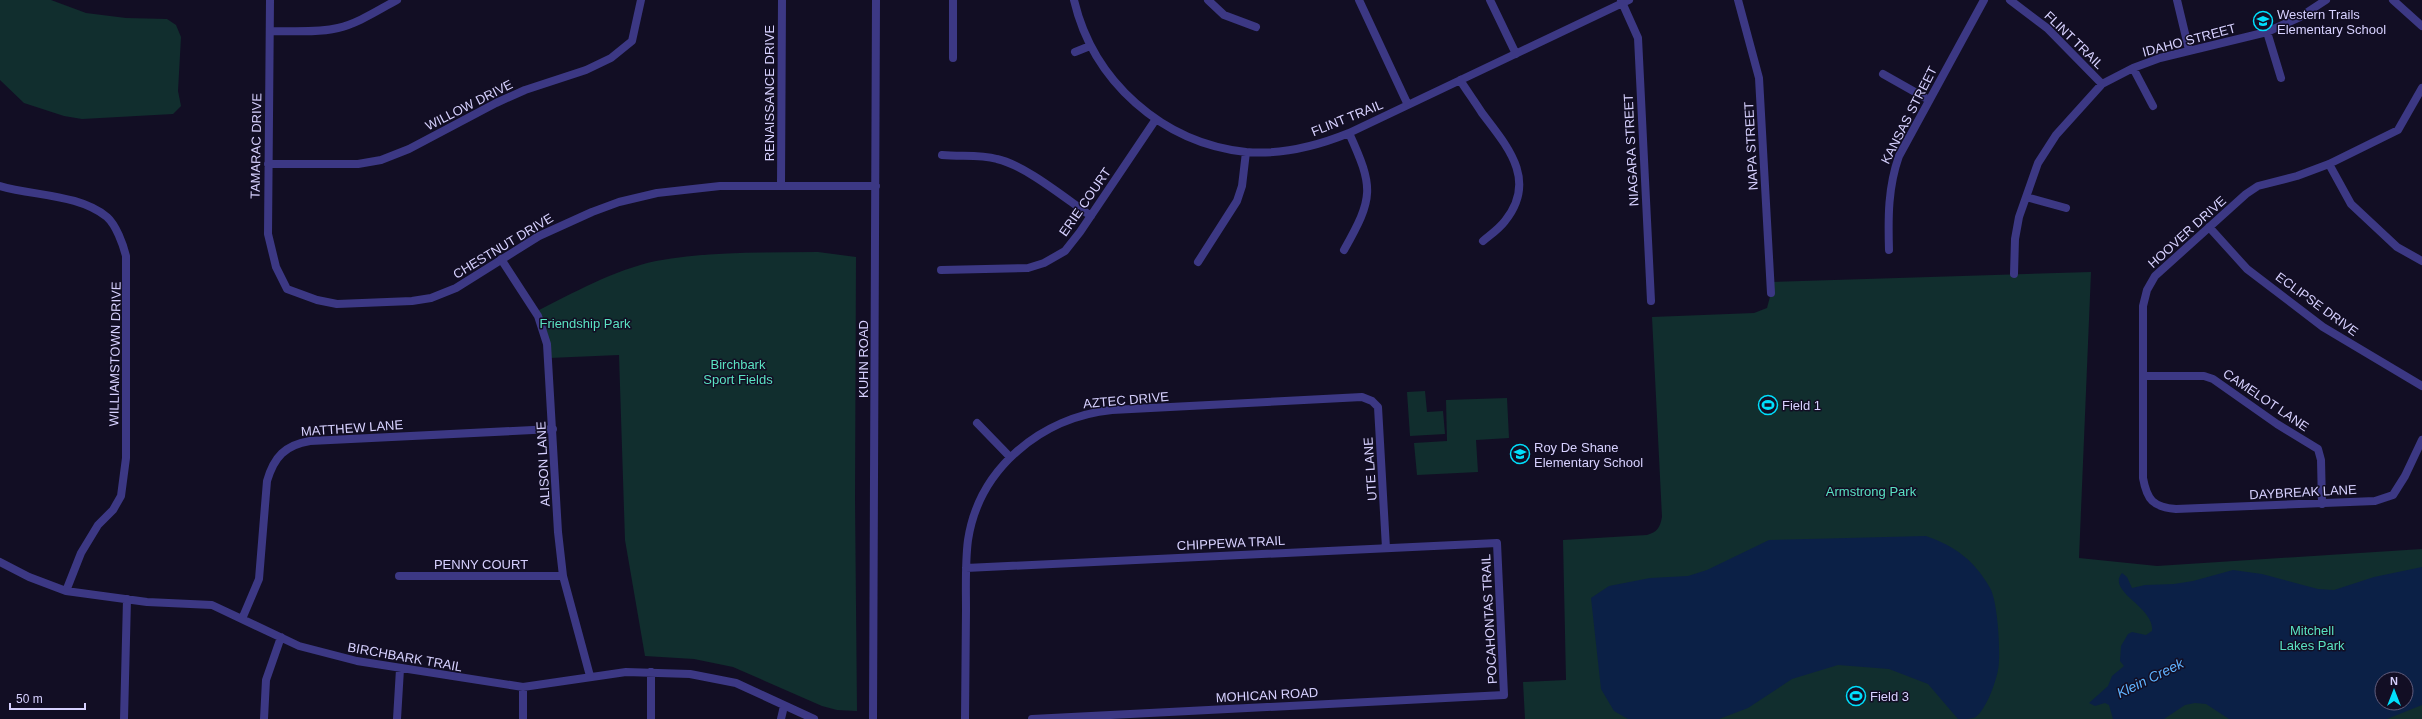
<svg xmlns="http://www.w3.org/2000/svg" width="2422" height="719" viewBox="0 0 2422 719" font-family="Helvetica,sans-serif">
<rect width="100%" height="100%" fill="#120e24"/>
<path fill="#112e2e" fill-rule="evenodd" d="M0,0H51L86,13L126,18L167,19L176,25L181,37L178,91L181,106L173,114L82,119L64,116L24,103L0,80Z
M818,252L856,257L855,499L857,711L837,710L822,706L733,667L694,659L645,656L625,540L619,355L549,358L535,312C573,293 614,270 656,261C710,251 764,253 818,252Z
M2091,272L2079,558L2157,566L2422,549V719H1525L1523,682L1566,680L1563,540L1647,535C1657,532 1660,528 1662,517L1652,317L1754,313L1767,308L1771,293L1770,282ZM2382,679H2406V703H2382Z
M1425,391L1427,412L1443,411L1445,434L1410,436L1407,392Z
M1507,398L1509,438L1476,440L1478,472L1417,475L1414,443L1447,441L1446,400Z"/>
<path fill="#0b2046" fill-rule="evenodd" d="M1926,536C1955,546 1975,561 1990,588C1998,601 2001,656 1998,670C1996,682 1985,713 1974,718C1970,719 1963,719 1958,719L1928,684L1889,669L1838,665L1792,679L1748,708L1719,719H1628L1614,711L1601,689L1591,598L1609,586L1650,578L1688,576L1707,570L1769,540Z
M2422,567V705L2387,719H2229L2206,704L2195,703L2185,705L2164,719H2113L2109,705L2105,703L2095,706L2089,703L2108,686L2112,676L2124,666L2120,661L2121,646L2128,634L2132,632L2146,635L2152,631C2155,607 2106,592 2122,573L2127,577L2132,588L2145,585L2174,584L2193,581L2233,570L2262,574L2318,589L2334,590L2374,577ZM2382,679H2406V703H2382Z"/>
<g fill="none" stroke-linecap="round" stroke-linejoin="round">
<path stroke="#3c3884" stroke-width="8" d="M270,0L268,234L276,267L287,289L317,300L337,304L412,301L431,298L456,288L539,236L592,212L619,202L657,193L720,186H876
M953,0V58
M1074,0C1093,81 1162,143 1246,152C1282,155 1317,146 1349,133L1629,0
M1208,0L1224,15L1256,27
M1359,0L1408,105
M1490,0L1516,54
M1621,0L1638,38L1651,301
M1738,0L1759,78L1771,293
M2010,0L2047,28L2102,84
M2177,0L2189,50
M2393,0L2422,26
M270,31C292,31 316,33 338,28C359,23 378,10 397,0
M2267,32L2281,78
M1075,52L1090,46
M2133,68L2153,106
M1883,74L1929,100
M1460,80C1467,91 1475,102 1482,113C1507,146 1538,180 1505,221C1499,229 1490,235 1483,241
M2422,88L2398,130L2329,164L2297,176L2258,186L2246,194L2155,276L2147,290L2143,306V478C2147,500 2153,507 2176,509L2375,501L2393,495L2405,476L2422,440
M942,155C960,157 979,154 997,159C1025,165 1066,199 1091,216
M268,164H358L381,160L409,149L496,103L525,90L586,70L611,58L632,41L641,0
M2329,164L2351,204L2397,247L2422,261
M781,185L782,0
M0,186C34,196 79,194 107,217C116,225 123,244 126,256V458L121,496L113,510L98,525L81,553L66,591
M2026,197L2066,208
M2209,227L2247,269L2323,327L2422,386
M1344,250C1374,197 1374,188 1349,133
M1889,250C1888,217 1888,187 1899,156L1984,0
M501,259L538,316L547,344L558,532L563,576L590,676
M1198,262L1237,201L1242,186L1246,152
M941,270L1028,268L1044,263L1065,251L1080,232L1156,119
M2014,274L2015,239L2019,217L2038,163L2056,135L2102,84L2133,68L2160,58L2267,32L2300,17L2326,0
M2143,376H2204L2213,379L2277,424L2318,449L2321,460L2322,504
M977,423L1010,457
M0,562L29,577L66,591L147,602L212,605L299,646L357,661L523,687L626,672L690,674L736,683L814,719
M966,568L1497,543L1504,695L1032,719
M399,576H563
M242,619L259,579L267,481C274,457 285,445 310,441L553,429
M124,719L127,599
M264,719L266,680L281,637
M397,719L400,669
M523,719V687
M651,719V672
M781,719L784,706
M873,719L876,0
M965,719C965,683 966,646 966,610C966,587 965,563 968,540C979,468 1042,417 1112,410L1362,397L1372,401L1378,407L1386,548"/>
</g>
<defs>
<symbol id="school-ring" viewBox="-11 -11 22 22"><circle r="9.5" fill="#120e24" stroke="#00dffc" stroke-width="1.5"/><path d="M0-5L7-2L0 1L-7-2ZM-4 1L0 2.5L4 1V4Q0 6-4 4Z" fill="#00dffc"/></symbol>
<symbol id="stadium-ring" viewBox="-11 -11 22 22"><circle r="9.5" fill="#120e24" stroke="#00dffc" stroke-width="1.5"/><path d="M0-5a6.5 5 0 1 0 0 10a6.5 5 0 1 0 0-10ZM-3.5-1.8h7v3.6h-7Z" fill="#00dffc"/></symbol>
</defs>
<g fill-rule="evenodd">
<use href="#school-ring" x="2252" y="10" width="22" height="22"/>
<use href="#stadium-ring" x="1757" y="394" width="22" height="22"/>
<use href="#school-ring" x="1509" y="443" width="22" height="22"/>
<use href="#stadium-ring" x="1845" y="685" width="22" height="22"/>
</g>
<g text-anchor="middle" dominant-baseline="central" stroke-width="3" stroke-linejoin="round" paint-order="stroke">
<g font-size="13" fill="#d7d1ff" stroke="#120e24" text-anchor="start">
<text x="2277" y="14">Western Trails<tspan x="2277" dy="15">Elementary School</tspan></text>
<text x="1782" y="405">Field 1</text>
<text x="1534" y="447">Roy De Shane<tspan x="1534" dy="15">Elementary School</tspan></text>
<text x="1870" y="696">Field 3</text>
</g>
<g font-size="13" fill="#d7d1ff" stroke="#120e24">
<text transform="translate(2074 40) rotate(44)">FLINT TRAIL</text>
<text transform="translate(2189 40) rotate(-15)">IDAHO STREET</text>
<text transform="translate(769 93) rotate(-90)">RENAISSANCE DRIVE</text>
<text transform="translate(469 105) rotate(-27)">WILLOW DRIVE</text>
<text transform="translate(1909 115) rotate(-63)">KANSAS STREET</text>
<text transform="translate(1347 118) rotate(-22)">FLINT TRAIL</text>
<text transform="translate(256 146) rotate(-89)">TAMARAC DRIVE</text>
<text transform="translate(1751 146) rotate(-93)">NAPA STREET</text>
<text transform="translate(1631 150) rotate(-93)">NIAGARA STREET</text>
<text transform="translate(1085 202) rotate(-55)">ERIE COURT</text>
<text transform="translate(2187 232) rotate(-42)">HOOVER DRIVE</text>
<text transform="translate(503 246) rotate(-31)">CHESTNUT DRIVE</text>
<text transform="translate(2317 304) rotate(36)">ECLIPSE DRIVE</text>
<text transform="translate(115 354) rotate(-89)">WILLIAMSTOWN DRIVE</text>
<text transform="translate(863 359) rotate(-90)">KUHN ROAD</text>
<text transform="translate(1126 400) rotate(-5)">AZTEC DRIVE</text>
<text transform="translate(2266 400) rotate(34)">CAMELOT LANE</text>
<text transform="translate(352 428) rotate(-4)">MATTHEW LANE</text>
<text transform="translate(543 464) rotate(-93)">ALISON LANE</text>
<text transform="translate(1370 469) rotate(-94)">UTE LANE</text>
<text transform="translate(2303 492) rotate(-3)">DAYBREAK LANE</text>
<text transform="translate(1231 543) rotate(-3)">CHIPPEWA TRAIL</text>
<text x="481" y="564">PENNY COURT</text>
<text transform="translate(1489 619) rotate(-93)">POCAHONTAS TRAIL</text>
<text transform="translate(405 657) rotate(10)">BIRCHBARK TRAIL</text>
<text transform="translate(1267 695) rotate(-3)">MOHICAN ROAD</text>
</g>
<g font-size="13" fill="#5ae2c2" stroke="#120e24">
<text x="585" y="323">Friendship Park</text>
<text x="738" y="364">Birchbark<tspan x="738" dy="15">Sport Fields</tspan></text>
<text x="1871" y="491">Armstrong Park</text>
<text x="2312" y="630">Mitchell<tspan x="2312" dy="15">Lakes Park</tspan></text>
</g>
<g font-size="14" font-style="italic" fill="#5fb3ff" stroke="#120e24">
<text transform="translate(2150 678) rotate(-26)">Klein Creek</text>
</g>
</g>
<g transform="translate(2394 691)"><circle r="19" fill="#120e24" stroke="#615c7c"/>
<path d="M0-3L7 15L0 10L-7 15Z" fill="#00dffc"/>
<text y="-6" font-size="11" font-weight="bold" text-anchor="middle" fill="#d7d1ff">N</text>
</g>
<path d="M10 703v6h75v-6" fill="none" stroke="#d7d1ff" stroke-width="2"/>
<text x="16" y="703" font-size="12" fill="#d7d1ff" stroke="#120e24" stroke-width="3" paint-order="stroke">50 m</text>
</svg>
